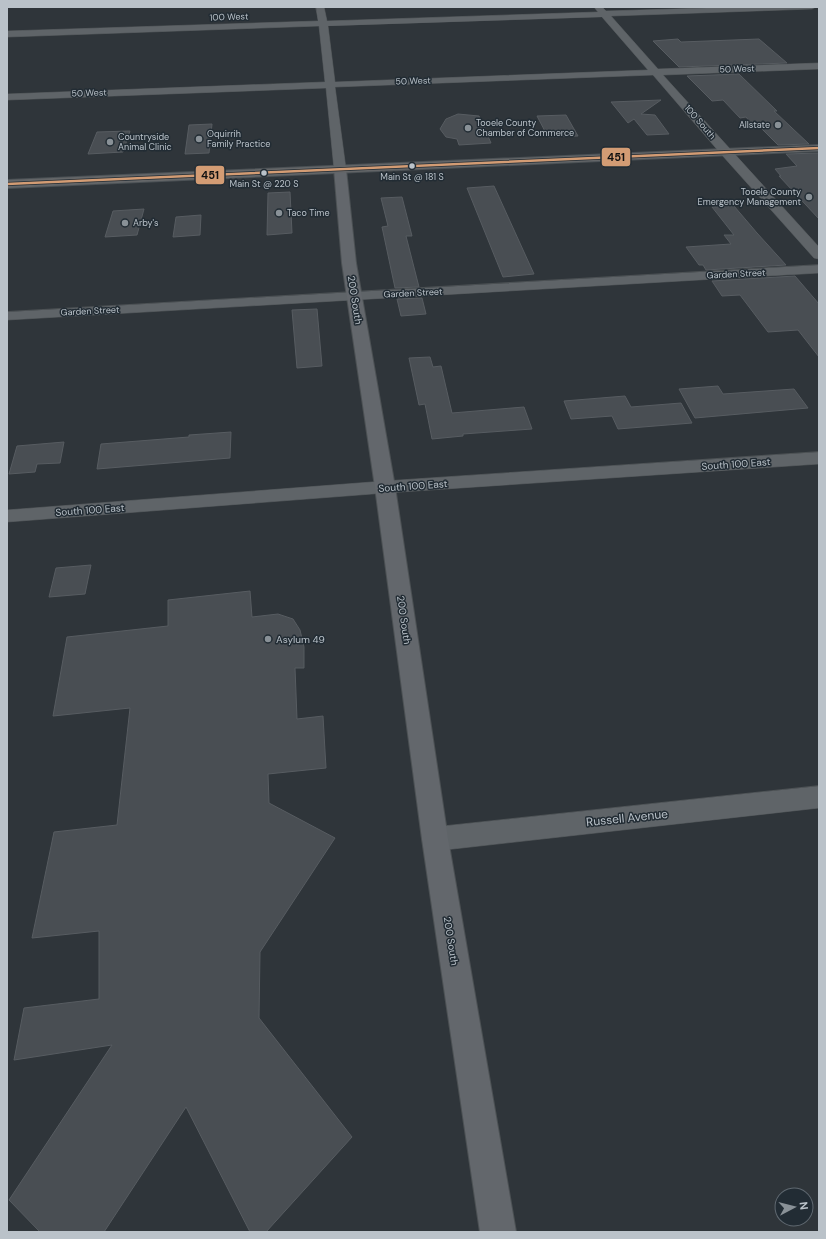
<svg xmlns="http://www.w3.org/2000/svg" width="826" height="1239" viewBox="0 0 826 1239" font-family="'DM Sans',sans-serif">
<rect width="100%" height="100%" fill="#2f353a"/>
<path fill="#494e53" stroke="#575c61" d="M678,39L681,42L759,39L787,63L679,67L653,41Z
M739,74L777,111H774L809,144L778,145L760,127H754L746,117L740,118L723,100L712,101L687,76Z
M661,100L641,114L655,115L669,134L647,135L634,119L628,123L611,102Z
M458,114L479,116L491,143L459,145L457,139L446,137L440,129L446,119Z
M566,115L578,136L548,137L537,116Z
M212,124L209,153L185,154L189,125Z
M130,131L123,152L88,154L97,132Z
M818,153L819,154V219L779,176H781L775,169L797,166L786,154Z
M494,186L534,274L503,277L467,188Z
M290,192L292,233L267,235L268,193Z
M402,197L412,236H406L419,287L395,288L382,227L388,226L381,198Z
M734,206L757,233L786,265L706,270L703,265H699L686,247L731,244L724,235H734L712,207Z
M144,209L137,235L105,237L113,211Z
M201,215L200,235L173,237L176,217Z
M795,276L819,304V357L798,330L768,332L740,295L722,296L712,281Z
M422,298L426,314L401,316L397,299Z
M317,309L322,366L297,368L292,310Z
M430,357L433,367L441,366L452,413L524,407L532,429L463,434V436L432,439L425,404L419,405L409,358Z
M718,386L723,394L794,389L808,408L695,418L679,389Z
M625,396L631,407L681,403L692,423L618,429L612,416L571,419L564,401Z
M231,432L230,458L97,469L101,444L189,437V435Z
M64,442L60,463L37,464L35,472L9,474L17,446Z
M91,565L85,594L49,597L56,568Z
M250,591L252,617L278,614L293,619L300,630L304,647V668H295L297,719L323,716L326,768L268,774L269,803L335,838L260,952L259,1018L352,1137L266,1232H250L186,1107L104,1232H40L9,1200L112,1045L14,1060L24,1008L99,999V931L32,938L54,832L117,825L130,708L53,716L67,637L168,626V600Z"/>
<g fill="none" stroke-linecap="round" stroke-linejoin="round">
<defs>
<path id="street" d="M316,7H324L327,21L598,12L594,7H602L606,11L740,7H816L812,9L611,16L658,69L819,63V69L663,75L819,247V259L814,258L721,154L653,75L335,87L346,169L344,171H336L334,169L326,88L7,100V94L325,82L319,26L7,37V31L318,21ZM602,17L648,70L335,82L328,26Z
M819,265V273L7,320V312Z
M819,452V464L385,493L7,522V510L385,481Z
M819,786V808L435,851L426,847L422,839L426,831L435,827Z"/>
<path id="secondary" d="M340,165L344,166L346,169L356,263L395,487L448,839L516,1232H480L422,839L375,487L342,263L334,169L336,166Z"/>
<path id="highway" d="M819,145V151L7,188V180Z"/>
</defs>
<use href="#street" stroke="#4c5154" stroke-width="1"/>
<use href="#secondary" stroke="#4c5154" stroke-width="2"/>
<use href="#highway" stroke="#4b5155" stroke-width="2"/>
<use href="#street" fill="#5f6468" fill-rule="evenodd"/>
<use href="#secondary" fill="#63676c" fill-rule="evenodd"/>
<use href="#highway" fill="#646668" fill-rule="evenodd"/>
<defs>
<path id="bus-1" d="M7,184L819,148"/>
</defs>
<use href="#bus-1" stroke="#222c34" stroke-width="4"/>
<use href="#bus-1" stroke="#d39c74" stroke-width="2.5"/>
</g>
<g fill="#899197" stroke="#222c34" stroke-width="1.5">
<circle cx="778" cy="125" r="4"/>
<circle cx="468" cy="128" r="4"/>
<circle cx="199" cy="139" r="4"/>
<circle cx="110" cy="142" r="4"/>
<circle cx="809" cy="197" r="4"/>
<circle cx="279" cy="213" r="4"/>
<circle cx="125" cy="223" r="4"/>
<circle cx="268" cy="639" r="4"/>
</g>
<g fill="#bac2c9" stroke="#222c34" stroke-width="1.5">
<circle cx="412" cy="166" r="3.5"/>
<circle cx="264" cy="173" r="3.5"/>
</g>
<g text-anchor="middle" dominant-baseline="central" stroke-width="3" stroke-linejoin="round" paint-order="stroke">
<g font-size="9" fill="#bac2c9" stroke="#222c34">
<text transform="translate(229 17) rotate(-2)">100 West</text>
<text transform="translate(737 69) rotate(-2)">50 West</text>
<text transform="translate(413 81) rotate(-2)">50 West</text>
<text transform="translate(89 93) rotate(-2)">50 West</text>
<text transform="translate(700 122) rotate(49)">100 South</text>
<text transform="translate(736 274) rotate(-3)">Garden Street</text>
<text transform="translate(413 293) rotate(-3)">Garden Street</text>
<text transform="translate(90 311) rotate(-3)">Garden Street</text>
</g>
<g font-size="9" fill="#bac2c9" stroke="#222c34" text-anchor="start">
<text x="476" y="123">Tooele County<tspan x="476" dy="10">Chamber of Commerce</tspan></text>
<text x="770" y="125" text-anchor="end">Allstate</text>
<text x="207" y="134">Oquirrih<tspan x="207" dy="10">Family Practice</tspan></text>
<text x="118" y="137">Countryside<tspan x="118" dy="10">Animal Clinic</tspan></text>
<text x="801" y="192" text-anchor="end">Tooele County<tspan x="801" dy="10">Emergency Management</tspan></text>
<text x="287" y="213">Taco Time</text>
<text x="133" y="223">Arby's</text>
</g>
<g font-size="9" fill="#bac2c9" stroke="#222c34">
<text x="412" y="177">Main St @ 181 S</text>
<text x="264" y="184">Main St @ 220 S</text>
</g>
<g font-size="10" fill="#bac2c9" stroke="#222c34">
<text transform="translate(355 300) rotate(81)">200 South</text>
<text transform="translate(736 464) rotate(-4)">South 100 East</text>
<text transform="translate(413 486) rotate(-4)">South 100 East</text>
<text transform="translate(90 510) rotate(-4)">South 100 East</text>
<text transform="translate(404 620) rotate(82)">200 South</text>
<text transform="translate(451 941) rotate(81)">200 South</text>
</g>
<g font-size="10" fill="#bac2c9" stroke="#222c34" text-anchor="start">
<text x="276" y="639">Asylum 49</text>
</g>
<g font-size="12" fill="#bac2c9" stroke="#222c34">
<text transform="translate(627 818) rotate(-6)">Russell Avenue</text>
</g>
</g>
<g stroke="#222c34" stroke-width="1.5">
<rect x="601" y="147" width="30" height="20" rx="4" fill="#d39c74"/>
<rect x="195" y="165" width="30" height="20" rx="4" fill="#d39c74"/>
</g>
<g font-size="11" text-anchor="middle" font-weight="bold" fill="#111">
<text x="616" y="161">451</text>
<text x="210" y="179">451</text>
</g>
<rect width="826" height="1239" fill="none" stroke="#bac2c9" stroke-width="16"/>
<g transform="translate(794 1207) rotate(83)"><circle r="19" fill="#222c34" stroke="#5f6870"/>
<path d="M0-3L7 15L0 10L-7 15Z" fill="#899197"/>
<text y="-6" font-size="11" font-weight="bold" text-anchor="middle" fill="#bac2c9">N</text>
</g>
</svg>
